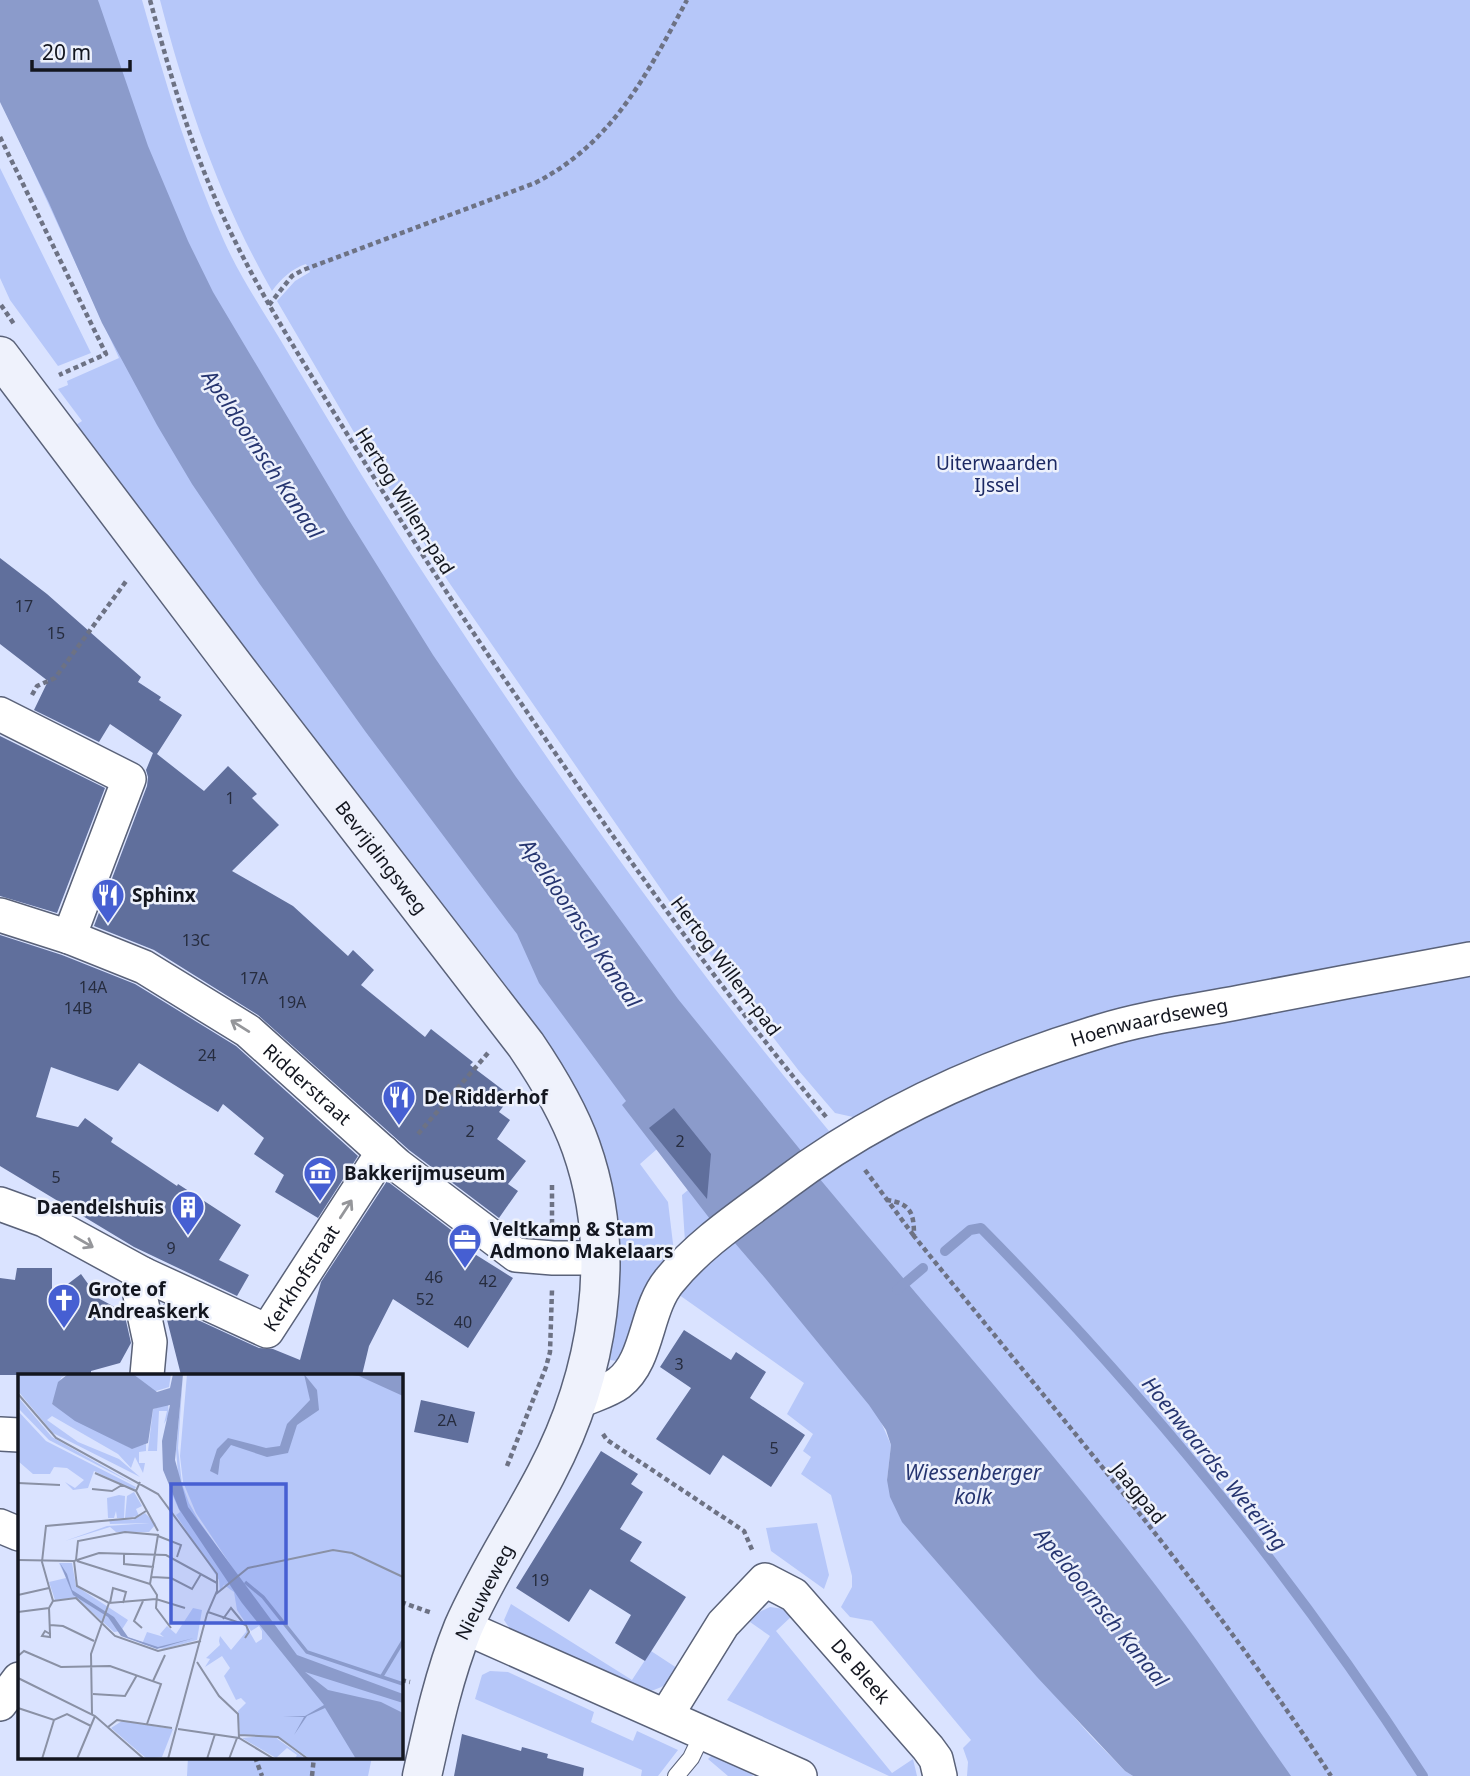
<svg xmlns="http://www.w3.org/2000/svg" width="1470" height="1776" viewBox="0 0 1470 1776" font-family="'Noto Sans',sans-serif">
<rect width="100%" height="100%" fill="#dae3ff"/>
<path fill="#b6c7f9" d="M98,0H142C165,81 189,163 224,241C241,279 266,315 287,351C327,418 367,485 409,551C539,751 676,948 829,1131L853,1117L835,1113L799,1071L672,905L448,581L362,446L277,301L295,281L310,272L306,264C291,269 281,279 272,291C220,200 186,101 160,0H1470V1776H1153L881,1422L891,1445L887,1480L1002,1635L1090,1735L1125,1771L1133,1776H967L968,1762L963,1748L971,1740L872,1621L850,1617L841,1607L852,1587V1576L831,1495L801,1474L811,1457L803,1451L813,1434L787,1414L804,1383L675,1292L696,1271L710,1218L685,1242L682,1195L688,1190L657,1149L640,1164L668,1202L674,1252C661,1268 646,1284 639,1303C631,1323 630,1344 617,1361L610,1360L616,1316L611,1204L231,636L76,425L82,421L58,389L68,385L67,381L119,358L14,129L100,10Z
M0,168L91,353L58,366L10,300L0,278Z
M817,1523L829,1575L824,1589L771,1551L766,1528Z
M511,1604L632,1680L651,1651L680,1670C670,1684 660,1690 643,1692L514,1635L504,1620Z
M770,1607L784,1609L793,1615L776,1631L892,1773L913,1759L917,1776H889L727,1700L770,1636L750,1622L757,1613Z
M490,1671L508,1672L594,1712L591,1722L633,1741L637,1731L678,1750L658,1776H641L642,1770L475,1699L482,1675Z
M711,1756L749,1771L753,1776H728L708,1759Z
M188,1757H372L368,1776H187Z"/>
<path fill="#8b9bcb" d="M0,0H98L148,146L188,241L213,292L347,517L433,655L516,777L678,999L802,1152L819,1178C937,1320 1061,1459 1172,1607C1214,1662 1251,1720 1291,1776H1133L1125,1771L1037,1677L902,1522L890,1497L887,1480L891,1445L886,1430L869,1405L765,1278L734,1242L710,1219L622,1105L626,1101L539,983L517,934L365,731L259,583L192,484L157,425L102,323L49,203L0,102Z"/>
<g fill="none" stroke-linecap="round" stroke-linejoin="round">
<path stroke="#8b9bcb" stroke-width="10" d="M945,1251L970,1230L981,1228C1146,1395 1296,1579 1423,1776
M897,1290L923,1268"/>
</g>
<path fill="#606f9c" d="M0,558L47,594L141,677L138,682L161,697L159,700L182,715L157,754L204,791L228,766L257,794L252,798L279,825L232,871L293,906L348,956L353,950L374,970L361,985L425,1037L431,1029L473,1062L470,1065L511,1096L499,1112L510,1120L497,1139L526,1161L508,1184L518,1191L499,1218L409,1150L258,1015L154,950L94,926L147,786L148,777L146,770L153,753L110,724L99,742L34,710L48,681L0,644Z
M0,736L105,788L57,913L0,896Z
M0,935L62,955L135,984L236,1046L358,1156L318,1218L275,1192L284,1175L254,1154L264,1138L223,1104L218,1112L139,1063L118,1091L51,1067L36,1117L78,1127L85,1118L113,1138L111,1142L177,1186L178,1184L241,1225L219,1260L249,1275L237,1296L134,1247L0,1166Z
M674,1108L711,1154L707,1199L649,1128Z
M387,1181L476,1249L473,1253L513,1278L468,1348L393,1299L369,1346L362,1375H181L163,1304L259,1348L273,1349L300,1360L321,1282Z
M17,1268H52V1296L81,1274L98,1298L124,1312L131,1343L120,1363L91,1371V1375H0V1278L15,1280Z
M684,1330L731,1360L736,1352L766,1372L750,1398L805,1435L771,1487L723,1455L710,1475L656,1439L691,1388L660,1367Z
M421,1400L475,1412L468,1443L414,1432Z
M601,1451L638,1474L631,1484L643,1492L620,1529L642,1542L630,1561L686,1597L645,1661L615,1643L631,1615L590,1589L569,1622L516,1588Z
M462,1734L521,1751L522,1747L548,1754L547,1758L584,1768L583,1776H454Z"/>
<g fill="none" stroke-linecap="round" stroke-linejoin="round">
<defs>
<path id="lane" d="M676,1776L691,1758L703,1733"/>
<g id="street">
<path d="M0,714L129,779L69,937"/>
<path id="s1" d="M0,915L69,937L144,967L248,1031L397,1165L516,1255L553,1258H600"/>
<path id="s2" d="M0,1204L44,1220L143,1274L267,1331L383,1152"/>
<path d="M143,1274L140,1295L150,1342L147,1375"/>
<path id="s3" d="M576,1403C589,1396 607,1392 619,1383C649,1360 645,1309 670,1280C701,1242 745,1214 783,1185C878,1113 988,1065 1101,1031C1146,1017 1195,1011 1241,1002C1317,987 1394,973 1470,959"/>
<path d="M0,1434L19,1435"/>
<path d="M0,1526L19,1534"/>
<path d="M464,1627L800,1776"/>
<path d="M0,1704L19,1679"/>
<path id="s4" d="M666,1716L723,1624L765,1580L794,1595L928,1748L936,1759L940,1776"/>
</g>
<g id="secondary">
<path id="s5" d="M0,356L247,683L526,1045C547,1076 568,1110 581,1147C619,1254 598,1375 546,1474C519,1526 486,1575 463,1628C444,1675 433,1726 422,1776"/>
</g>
</defs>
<use href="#lane" stroke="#5a6279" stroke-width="18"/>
<use href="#street" stroke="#5a6279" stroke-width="36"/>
<use href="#secondary" stroke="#5a6279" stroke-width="41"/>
<path stroke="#6d7284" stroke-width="4.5" stroke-dasharray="5 3.5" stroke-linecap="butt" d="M150,0C169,70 189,141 219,207C249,275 289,339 328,403C387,499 446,594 510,687C610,834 713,981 827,1118
M0,137L106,354L59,375
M1,305L14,324
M269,305L292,276L303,270L535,183C613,143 647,74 687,0
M32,695L37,686L55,678L127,580
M418,1134L488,1053
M865,1170L914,1236
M552,1185V1225
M886,1200C911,1203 914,1213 914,1236C1056,1413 1207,1585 1331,1776
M603,1434L607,1440L744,1531L753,1552
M507,1466L546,1367L550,1352L552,1290
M401,1602L432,1613
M401,1680L410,1682
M255,1757L262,1776
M312,1776L314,1757"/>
<use href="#lane" stroke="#fff" stroke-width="16"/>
<use href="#street" stroke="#fff" stroke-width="33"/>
<use href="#secondary" stroke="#eff2fc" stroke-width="38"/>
</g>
<defs><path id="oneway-shaft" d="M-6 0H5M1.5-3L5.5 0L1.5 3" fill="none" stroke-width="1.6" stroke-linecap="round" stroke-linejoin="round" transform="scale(1.75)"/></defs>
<g stroke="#95969a">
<use href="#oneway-shaft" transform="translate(240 1026) rotate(-148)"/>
<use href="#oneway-shaft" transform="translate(346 1209) rotate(-57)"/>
<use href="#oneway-shaft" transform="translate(84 1242) rotate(30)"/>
</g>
<defs>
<symbol id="restaurant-pin" viewBox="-11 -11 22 30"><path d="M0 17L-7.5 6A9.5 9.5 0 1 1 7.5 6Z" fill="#465fd2" stroke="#edf1fc"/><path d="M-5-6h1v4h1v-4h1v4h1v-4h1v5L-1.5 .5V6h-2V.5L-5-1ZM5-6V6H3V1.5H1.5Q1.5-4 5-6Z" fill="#fff"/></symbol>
<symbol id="museum-pin" viewBox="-11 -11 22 30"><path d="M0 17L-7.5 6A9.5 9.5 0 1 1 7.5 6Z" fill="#465fd2" stroke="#edf1fc"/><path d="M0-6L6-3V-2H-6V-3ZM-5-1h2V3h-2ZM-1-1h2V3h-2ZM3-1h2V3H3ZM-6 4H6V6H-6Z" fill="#fff"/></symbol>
<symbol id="building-pin" viewBox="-11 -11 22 30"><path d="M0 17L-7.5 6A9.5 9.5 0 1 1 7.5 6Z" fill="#465fd2" stroke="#edf1fc"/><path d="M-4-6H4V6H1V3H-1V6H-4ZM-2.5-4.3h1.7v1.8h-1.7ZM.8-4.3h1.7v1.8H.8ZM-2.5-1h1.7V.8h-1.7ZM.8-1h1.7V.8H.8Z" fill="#fff"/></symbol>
<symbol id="office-pin" viewBox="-11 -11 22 30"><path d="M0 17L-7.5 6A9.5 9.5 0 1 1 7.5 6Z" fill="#465fd2" stroke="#edf1fc"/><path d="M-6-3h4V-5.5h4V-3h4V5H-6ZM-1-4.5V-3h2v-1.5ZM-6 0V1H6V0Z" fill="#fff"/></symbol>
<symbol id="church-pin" viewBox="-11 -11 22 30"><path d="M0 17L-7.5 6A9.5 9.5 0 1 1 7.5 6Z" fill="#465fd2" stroke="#edf1fc"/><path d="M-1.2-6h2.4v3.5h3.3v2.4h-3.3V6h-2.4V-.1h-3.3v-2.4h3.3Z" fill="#fff"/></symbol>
</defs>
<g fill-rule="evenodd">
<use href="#restaurant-pin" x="89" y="876" width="38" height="52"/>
<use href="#restaurant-pin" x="380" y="1078" width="38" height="52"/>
<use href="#museum-pin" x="301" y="1154" width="38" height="52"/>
<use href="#building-pin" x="169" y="1188" width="38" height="52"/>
<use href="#office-pin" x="446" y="1221" width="38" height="52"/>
<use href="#church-pin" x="45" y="1281" width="38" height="52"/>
</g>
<g text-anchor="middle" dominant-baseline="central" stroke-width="5" stroke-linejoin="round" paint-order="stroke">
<g font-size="16" fill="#262c3e">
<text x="24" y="606">17</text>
<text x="56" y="633">15</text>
<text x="230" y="798">1</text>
<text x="196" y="940">13C</text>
<text x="254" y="978">17A</text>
<text x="93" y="987">14A</text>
<text x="292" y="1002">19A</text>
<text x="78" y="1008">14B</text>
<text x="207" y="1055">24</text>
<text x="470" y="1131">2</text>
<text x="680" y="1141">2</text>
<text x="56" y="1177">5</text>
<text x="171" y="1248">9</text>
<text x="434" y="1277">46</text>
<text x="488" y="1281">42</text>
<text x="425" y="1299">52</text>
<text x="463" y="1322">40</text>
<text x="679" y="1364">3</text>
<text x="447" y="1420">2A</text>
<text x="774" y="1448">5</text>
<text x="540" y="1580">19</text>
</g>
<g font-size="19" fill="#1c2963" stroke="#edf1fc">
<text x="997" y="463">Uiterwaarden<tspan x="997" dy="22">IJssel</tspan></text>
</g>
<g font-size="19" fill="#13161f" stroke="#edf1fc">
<text transform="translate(405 501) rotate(58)">Hertog Willem-pad</text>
<text stroke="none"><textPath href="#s5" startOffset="630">Bevrijdingsweg</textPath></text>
<text transform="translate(726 966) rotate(53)">Hertog Willem-pad</text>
<text stroke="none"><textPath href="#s3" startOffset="716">Hoenwaardseweg</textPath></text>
<text stroke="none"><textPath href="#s1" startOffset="355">Ridderstraat</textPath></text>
<text stroke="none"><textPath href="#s2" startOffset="359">Kerkhofstraat</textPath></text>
<text transform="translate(1139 1493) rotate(51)">Jaagpad</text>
<text transform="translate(484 1592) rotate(-63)">Nieuweweg</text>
<text stroke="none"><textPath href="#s4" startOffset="303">De Bleek</textPath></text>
</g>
<g font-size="19" font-weight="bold" fill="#13161f" stroke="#edf1fc" text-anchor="start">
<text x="132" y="895">Sphinx</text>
<text x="424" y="1097">De Ridderhof</text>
<text x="344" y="1173">Bakkerijmuseum</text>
<text x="164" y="1207" text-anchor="end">Daendelshuis</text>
<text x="490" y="1229">Veltkamp &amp; Stam<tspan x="490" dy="22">Admono Makelaars</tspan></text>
<text x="88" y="1289">Grote of<tspan x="88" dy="22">Andreaskerk</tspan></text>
</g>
<g font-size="21" font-style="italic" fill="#273671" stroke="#edf1fc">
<text transform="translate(263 454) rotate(56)">Apeldoornsch Kanaal</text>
<text transform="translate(581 923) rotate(56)">Apeldoornsch Kanaal</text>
<text transform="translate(1215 1463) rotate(51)">Hoenwaardse Wetering</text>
<text x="973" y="1472">Wiessenberger<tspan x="973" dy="24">kolk</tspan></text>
<text transform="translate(1102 1607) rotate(51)">Apeldoornsch Kanaal</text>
</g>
</g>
<g transform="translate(18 1374)">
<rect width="385" height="385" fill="#dae3ff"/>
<path d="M0,0H50L43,4L34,30L112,74L128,70V77L121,78V89H127L125,99L117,83L113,94L100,80L34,42L29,46L60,68L101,85L122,103L35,59L0,17ZM115,0H153L151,13L135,18ZM165,0L160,74L164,110L171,129L181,147L218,199L178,139L165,108L162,82L169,0H336L385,19V385H292L264,365L222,361L220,337L228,329L223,324L218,326L206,302L212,294L204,282L187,293L192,285L188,284L202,271L201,267L202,262L213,276L228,258V252L238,269L244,265V257L241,252L233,257L219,236L216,218L206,211L209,206L202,217L201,206L158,141L162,138L154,120L161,111L158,76ZM0,23L34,63L118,111L31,66L0,34ZM150,30L151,41L146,50L149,37H141L139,77H130L135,35ZM0,37L28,67L118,113L116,116L76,97L70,114L55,116L47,108L57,114L66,106L49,94L36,93L32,100H15L0,87ZM116,118L124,132L118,135L121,142L107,144L109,122ZM101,121L107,122L106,144H99L98,137L96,144H90L89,124ZM127,139L138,150L131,158H98L92,153L47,167L89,152L132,149L92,150L91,145L115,146ZM41,189H54L58,212L110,246L103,257L96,258L58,224L37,226L31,208L48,204ZM175,234L184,236L179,266L146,275L124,270L129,258L146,263L142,260L149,252L158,260ZM104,347L155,355L144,383L129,385L93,354ZM246,362L258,364L288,385H277L279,381L269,374L258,384L224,364Z" fill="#b6c7f9"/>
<path d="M50,0H115L139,18L152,14L155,0H165L157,86L170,133L279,281L385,320V329L287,298L310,316L363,328L385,339V385H338L307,334L289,342L276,361L286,343H265L287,342L306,331L224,229L161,135L145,96L144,67L152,31L135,35L130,69L114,75L57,47L34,30L40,8ZM286,0L299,16L301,36L279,51L270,79L249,83L213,71L202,85L200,101L192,97L199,75L210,64L248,74L262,72L269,50L292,26ZM327,0H385V22L341,2ZM42,189L49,200L54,216L96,243L110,263L140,273L176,264L139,275L103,262L90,243L55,221Z" fill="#8b9bcb"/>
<path fill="none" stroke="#8b9bcb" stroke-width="3.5" d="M227,208L245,223L289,278L385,310M364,302L385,267"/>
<path fill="none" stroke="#8a91a5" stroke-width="2" d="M0,20L38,64L140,120L199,200V217L189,240L150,385M77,99L118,117M122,108L118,117L140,157M0,109L42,111M74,115L94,117L104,111M140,162L163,171L159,183M106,180V190L136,193M0,186L56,187L81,179L148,181L199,209M58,186L60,167L107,158L140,161L132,210L139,221L138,234L153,254M56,187L59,212L91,229L138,225L167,234M59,187L132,210M134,203L153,204L174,215L183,200M198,220L230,194L315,176L334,179L385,203M0,221L31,214M35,227L24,188L28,152L117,144L128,137M35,227L58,224L97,262L140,277L183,267M92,229L95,214L108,218L105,229M31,234L32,260V263L24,262L27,257L32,260M0,238L31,234L35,227M190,238L228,251L231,258L227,264M205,245L213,234L227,251M32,251L45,252L76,267M124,254L116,247L125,227M0,282L6,277L43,293L92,292L143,310L129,350M179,288L201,322L220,340L221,364M0,304L77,342L126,385M135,307L147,281M75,320L107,322L119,301M0,334L36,346L49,340L73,352M74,340L73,280L91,229M90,353L99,346L154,354M160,355L221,364L256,385M221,361L260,363L290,385M24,385L36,346M59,385L77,342M189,385L197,360M211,385L219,364"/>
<path fill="#465fd2" fill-opacity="0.15" stroke="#465fd2" stroke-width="3.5" d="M153,110H268V249H153Z"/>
<rect width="385" height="385" fill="none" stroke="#13161f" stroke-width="3.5"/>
</g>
<path d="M32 60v10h98v-10" fill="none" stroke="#13161f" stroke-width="3.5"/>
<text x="42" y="60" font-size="21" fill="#13161f" stroke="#edf1fc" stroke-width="5" paint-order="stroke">20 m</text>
</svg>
